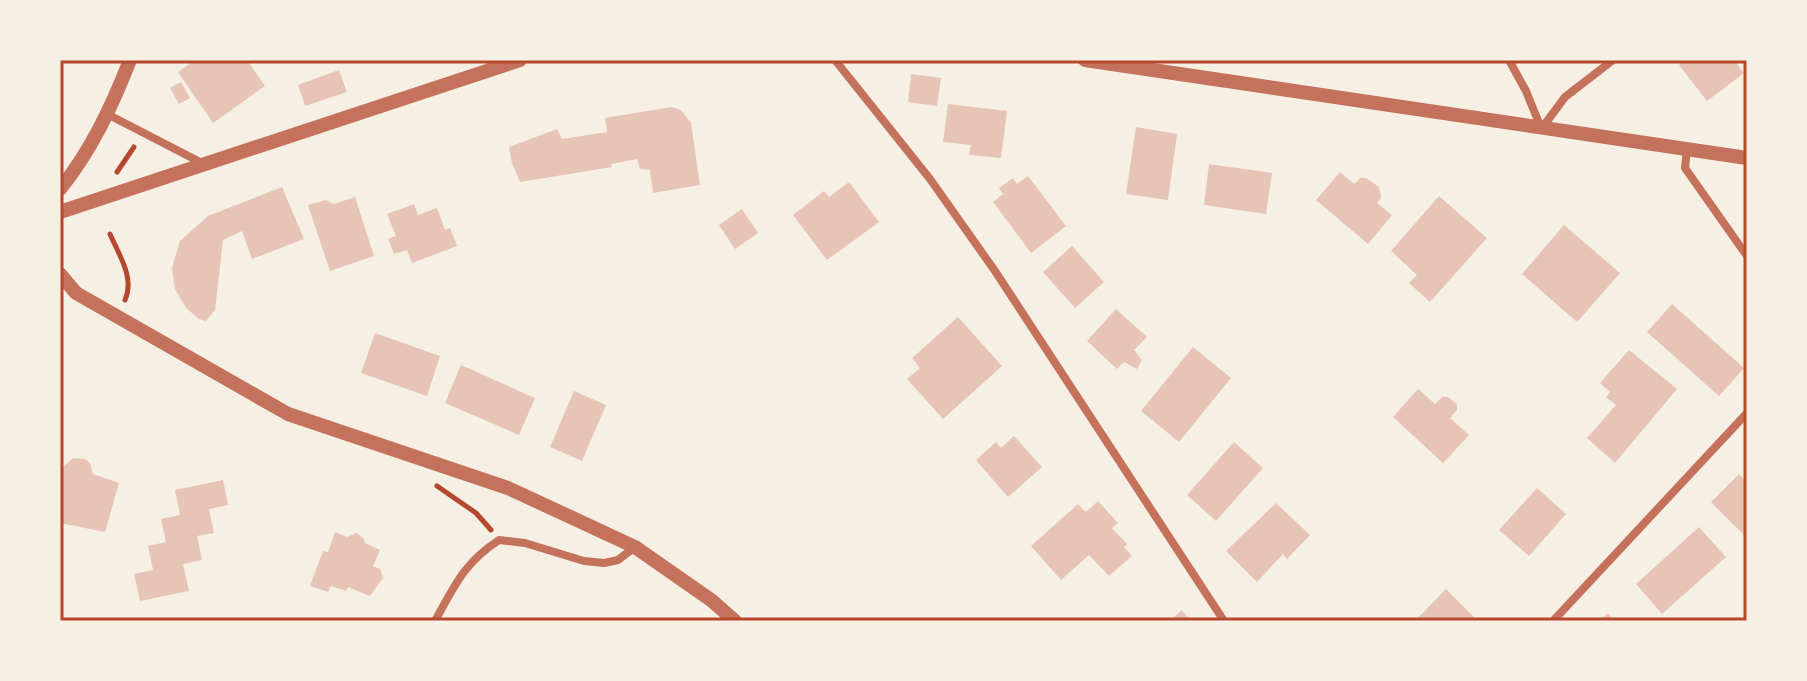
<svg xmlns="http://www.w3.org/2000/svg" width="1807" height="681" viewBox="0 0 1807 681" font-family="'Golos Text',sans-serif">
<rect width="100%" height="100%" fill="#f6efe4"/>
<path fill="#e6c5b7" d="M195,60H247L265,86L213,123L178,72Z
M1685,60H1734L1744,73L1707,101L1679,65Z
M339,70L347,92L305,106L298,85Z
M911,74L941,78L937,106L908,102Z
M181,82L190,98L179,104L170,88Z
M948,104L1007,111L1001,158L969,155L971,145L943,142Z
M672,107L681,110L691,123L700,185L653,193L650,170L640,169L637,159L611,164L612,167L520,182L512,163L509,147L557,129L562,139L607,132L605,118Z
M1136,127L1177,134L1168,200L1126,194Z
M1209,164L1272,173L1266,214L1204,205Z
M1340,172L1354,184L1360,178H1366L1379,187L1381,198L1377,203L1392,215L1368,244L1316,200Z
M1028,176L1066,226L1031,253L993,202L1003,194L999,188L1013,178L1017,184Z
M849,182L879,222L827,260L793,215L824,191L829,197Z
M282,187L304,239L252,259L242,231L223,240L215,310L206,321L199,319L186,308L175,289L172,268L180,241L208,216Z
M1439,196L1487,238L1430,302L1409,283L1417,275L1391,251Z
M355,197L374,256L330,271L308,205L326,200L334,204Z
M414,204L418,215L437,208L445,230L450,228L457,246L412,263L407,250L394,254L388,239L396,236L387,214Z
M742,209L758,233L735,249L719,225Z
M1564,225L1620,273L1577,322L1522,274Z
M1072,246L1104,282L1075,308L1043,272Z
M1672,304L1744,368L1719,396L1647,332Z
M1116,309L1147,337L1134,350L1142,360L1137,369L1124,362L1117,369L1087,341Z
M958,317L1002,366L943,419L907,379L920,368L912,358Z
M375,333L440,356L427,396L361,373Z
M1193,347L1231,378L1179,442L1141,411Z
M1629,350L1677,389L1615,463L1587,438L1616,405L1606,397L1610,392L1600,383Z
M461,365L535,398L519,435L445,403Z
M1418,389L1435,404L1442,397H1448L1457,404V410L1450,418L1469,435L1443,463L1393,417Z
M574,391L606,405L582,461L550,447Z
M1014,436L1042,467L1008,497L976,460L996,442L1001,448Z
M1234,442L1263,468L1216,521L1187,495Z
M73,458L85,459L90,463L93,474L119,483L105,532L60,523V465L64,466Z
M1739,474L1747,482V538L1711,502Z
M223,480L228,505L209,509L214,533L197,536L202,560L183,564L189,591L140,601L134,574L153,570L148,546L166,542L161,519L180,515L175,490Z
M1537,488L1566,514L1529,556L1499,530Z
M1098,501L1118,523L1112,528L1127,544L1124,547L1132,556L1109,576L1089,555L1061,580L1031,546L1078,504L1086,512Z
M1276,503L1310,535L1287,559L1283,554L1257,582L1226,551Z
M1699,527L1726,557L1662,614L1636,584Z
M335,532L347,537L357,533L364,539L365,543L380,550L373,566L380,569L383,578L370,596L348,587L346,591L331,586L328,592L310,586L323,551L328,552Z
M1446,589L1474,617L1470,621H1415Z
M1182,610L1191,621H1169Z
M1608,613L1615,621H1599Z"/>
<g fill="none" stroke-linecap="round" stroke-linejoin="round">
<path stroke="#b5482f" stroke-width="5" d="M117,172L134,147
M110,234C119,255 135,278 125,300
M437,486L476,513L491,530"/>
<path stroke="#c5725c" stroke-width="8" d="M835,60L930,179L995,271L1224,621
M1509,60L1526,91L1541,128
M107,114L202,163
M1542,128L1565,97L1613,60
M1687,149L1685,168L1747,256
M435,621C455,585 464,563 499,540L525,543L584,561L604,563L618,560L635,547
M1553,621L1747,413"/>
<path stroke="#c5725c" stroke-width="14" d="M1085,60L1747,158
M60,189C91,151 112,106 130,60
M60,212L520,60
M60,274L76,293L288,414L508,488L635,547L711,600L735,621"/>
</g>
<rect width="1807" height="681" fill="none" stroke="#f6efe4" stroke-width="124"/>
<rect x="62" y="62" width="1683" height="557" fill="none" stroke="#b5482f" stroke-width="3"/>
</svg>
